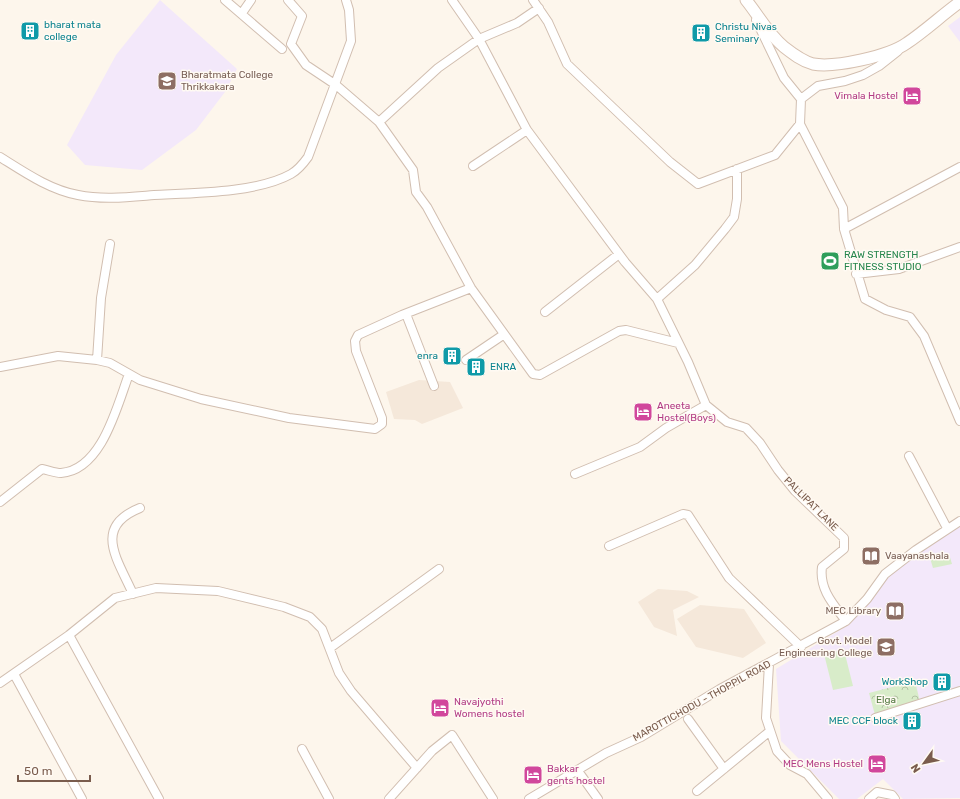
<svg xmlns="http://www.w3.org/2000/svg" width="960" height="799" viewBox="0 0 960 799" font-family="Rubik,sans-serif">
<defs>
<pattern id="park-crowns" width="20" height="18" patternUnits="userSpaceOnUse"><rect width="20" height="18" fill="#d8ecc9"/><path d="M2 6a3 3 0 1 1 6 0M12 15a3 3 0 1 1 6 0" fill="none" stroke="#b4c2a5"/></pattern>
</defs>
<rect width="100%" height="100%" fill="#fdf6ec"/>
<path fill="#f5e8da" d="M419,380L450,382L463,408L422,424L415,420L394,419L386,392Z
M658,589L687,591L699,597L673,610L677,636L654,627L638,602Z
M700,605L744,609L766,643L743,658L696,647L677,619Z"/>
<path fill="#f3e8fa" d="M160,0L237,69L225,92L196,130L142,170L85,165L67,145L116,55Z
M960,17V42L948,26Z
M960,522V798L903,799L883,779L857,799H839L781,741L776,669L850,624L888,574Z"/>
<path fill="#d8ecc9" d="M949,554L952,564L933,568L930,558Z
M844,650L853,686L833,690L824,654Z"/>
<path fill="url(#park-crowns)" d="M915,681L920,702L875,715L869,693Z"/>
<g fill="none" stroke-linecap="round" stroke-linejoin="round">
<defs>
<path id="minor" d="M225,0L282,49
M288,0L302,16L291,44L306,65L336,85L379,122L413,170L416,192L427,207L471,288L533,374L540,375L619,331L626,330L678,343
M452,0L479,39L527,130L625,262L657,299L688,362L706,405L727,422L746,428L760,443L778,470L795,491L844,538V549L822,567C819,589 833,604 846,621
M533,0L548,22L567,64L670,162L698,184L775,155L800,124
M242,13L251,0
M756,20L784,78L801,99
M898,51L879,66L863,75L845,81L818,86L801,99L800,124L843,208L844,229L865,299L886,310L910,317L924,336L960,421
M379,122L438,68L479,39L517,23L539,8
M0,157C24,172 50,190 78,195C103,200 129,197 154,195C193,193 257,193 291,174C298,170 303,164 308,157L351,41L349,10L346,0
M473,166L527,130
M844,229L960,167
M856,274L899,269L960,247
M657,299L695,265L725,229L734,217L737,199V169
M545,312L619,254
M406,314L434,386
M97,360L101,298L110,244
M466,360L503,335
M0,367L58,356L97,360L110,363L140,380L201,399L289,418L375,429L382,424V418L356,351L355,341L358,335L402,315L471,288
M909,456L947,528
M575,474L640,447L666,428L706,405
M0,502L42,469C48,470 55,473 61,473C102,470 117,406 129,374
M609,546L683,514L688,515L729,578L801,647
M133,594C118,560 92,527 140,508
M69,635L115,598L156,588L218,591L284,607L310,617L322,629L339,673L351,691L417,768
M330,648L439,569
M769,664L766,718L777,751L790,765L807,774L828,799
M14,674L82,799
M0,683L69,635L159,799
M875,718L960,691
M688,719L724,769
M302,749L329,799
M578,771L598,799
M697,791L770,731
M389,799L432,751L452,735L493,799
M529,799L606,753L641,737L720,689L846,621L867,599L885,574L916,550L960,521
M869,799L877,792L892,795L895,799"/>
<path id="secondary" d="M746,0C759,16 768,34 784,47C793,54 802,61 813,64C835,68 889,56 907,43C925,31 942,15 960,2"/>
</defs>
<use href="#minor" stroke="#d1beb0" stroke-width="10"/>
<use href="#secondary" stroke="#d6c0b0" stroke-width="13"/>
<use href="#minor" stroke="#fff" stroke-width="8"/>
<use href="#secondary" stroke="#fff" stroke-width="11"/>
</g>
<defs>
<symbol id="building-square" viewBox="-11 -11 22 22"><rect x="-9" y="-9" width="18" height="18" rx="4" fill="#0f9aa8" stroke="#fffaf3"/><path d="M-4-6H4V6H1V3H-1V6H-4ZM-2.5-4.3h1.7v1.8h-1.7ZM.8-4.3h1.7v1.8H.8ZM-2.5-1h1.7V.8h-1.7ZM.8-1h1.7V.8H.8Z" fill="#fff"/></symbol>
<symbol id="university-square" viewBox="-11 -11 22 22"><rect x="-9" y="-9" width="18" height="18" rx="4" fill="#8d6e63" stroke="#fffaf3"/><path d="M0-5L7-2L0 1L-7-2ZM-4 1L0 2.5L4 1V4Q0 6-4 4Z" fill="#fff"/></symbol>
<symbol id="hotel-square" viewBox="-11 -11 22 22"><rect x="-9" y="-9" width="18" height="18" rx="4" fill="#d1479c" stroke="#fffaf3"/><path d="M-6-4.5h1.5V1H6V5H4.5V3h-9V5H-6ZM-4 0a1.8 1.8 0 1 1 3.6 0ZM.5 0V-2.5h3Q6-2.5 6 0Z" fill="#fff"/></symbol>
<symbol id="stadium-square" viewBox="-11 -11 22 22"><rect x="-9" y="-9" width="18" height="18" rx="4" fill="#2e9e5b" stroke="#fffaf3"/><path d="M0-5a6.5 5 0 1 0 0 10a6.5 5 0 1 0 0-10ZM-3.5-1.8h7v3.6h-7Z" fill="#fff"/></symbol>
<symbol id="library-square" viewBox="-11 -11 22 22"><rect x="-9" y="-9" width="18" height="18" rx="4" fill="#8d6e63" stroke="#fffaf3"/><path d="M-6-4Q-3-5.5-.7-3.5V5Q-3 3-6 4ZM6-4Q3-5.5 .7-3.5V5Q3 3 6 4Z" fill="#fff"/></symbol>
</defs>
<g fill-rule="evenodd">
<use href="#building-square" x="19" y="20" width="22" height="22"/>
<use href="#building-square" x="690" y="22" width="22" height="22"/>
<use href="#university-square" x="156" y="70" width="22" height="22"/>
<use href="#hotel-square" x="901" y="85" width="22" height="22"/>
<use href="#stadium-square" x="819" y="250" width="22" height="22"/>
<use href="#building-square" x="441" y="345" width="22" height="22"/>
<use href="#building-square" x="465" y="356" width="22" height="22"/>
<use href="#hotel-square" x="632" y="401" width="22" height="22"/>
<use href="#library-square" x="860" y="545" width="22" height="22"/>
<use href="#library-square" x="884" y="600" width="22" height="22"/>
<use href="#university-square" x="875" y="636" width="22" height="22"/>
<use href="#building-square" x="931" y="671" width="22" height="22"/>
<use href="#hotel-square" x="429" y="697" width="22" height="22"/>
<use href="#building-square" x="901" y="710" width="22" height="22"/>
<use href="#hotel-square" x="866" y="753" width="22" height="22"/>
<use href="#hotel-square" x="522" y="764" width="22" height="22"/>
</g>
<g text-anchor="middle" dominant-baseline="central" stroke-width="3" stroke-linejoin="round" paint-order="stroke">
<g font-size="10" fill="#0d838f" stroke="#fffaf3" text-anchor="start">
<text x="44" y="25">bharat mata<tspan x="44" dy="12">college</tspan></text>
<text x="715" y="27">Christu Nivas<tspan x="715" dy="12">Seminary</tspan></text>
<text x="438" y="356" text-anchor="end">enra</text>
<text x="490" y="367">ENRA</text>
<text x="928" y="682" text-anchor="end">WorkShop</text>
<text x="898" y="721" text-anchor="end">MEC CCF block</text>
</g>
<g font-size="10" fill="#785e54" stroke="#fffaf3" text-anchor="start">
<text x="181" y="75">Bharatmata College<tspan x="181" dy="12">Thrikkakara</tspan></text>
<text x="885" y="556">Vaayanashala</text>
<text x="881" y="611" text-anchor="end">MEC Library</text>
<text x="872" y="641" text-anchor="end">Govt. Model<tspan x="872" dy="12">Engineering College</tspan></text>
</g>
<g font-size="10" fill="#b23c85" stroke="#fffaf3" text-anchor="start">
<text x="898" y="96" text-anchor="end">Vimala Hostel</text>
<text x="657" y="406">Aneeta<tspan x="657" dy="12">Hostel(Boys)</tspan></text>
<text x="454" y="702">Navajyothi<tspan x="454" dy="12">Womens hostel</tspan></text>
<text x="863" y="764" text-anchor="end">MEC Mens Hostel</text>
<text x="547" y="769">Bakkar<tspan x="547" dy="12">gents hostel</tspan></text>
</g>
<g font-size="10" fill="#27864d" stroke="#fffaf3" text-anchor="start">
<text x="844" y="255">RAW STRENGTH<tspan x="844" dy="12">FITNESS STUDIO</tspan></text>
</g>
<g font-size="10" fill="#7a5c4d" stroke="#fffaf3">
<text transform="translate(811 504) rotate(45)">PALLIPAT LANE</text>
<text transform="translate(702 701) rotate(-29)">MAROTTICHODU - THOPPIL ROAD</text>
</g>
<g font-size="10" fill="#537a41" stroke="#fffaf3">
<text x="886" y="700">Elga</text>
</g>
</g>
<g transform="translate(924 763) rotate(237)" stroke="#fffaf3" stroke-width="3" paint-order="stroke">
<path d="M0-3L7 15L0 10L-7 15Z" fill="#7a5c4d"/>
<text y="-6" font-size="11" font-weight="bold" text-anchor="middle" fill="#7a5c4d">N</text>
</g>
<path d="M18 775v6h72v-6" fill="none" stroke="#7a5c4d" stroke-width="2"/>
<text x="24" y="775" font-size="12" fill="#7a5c4d" stroke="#fffaf3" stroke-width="3" paint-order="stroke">50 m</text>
</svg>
